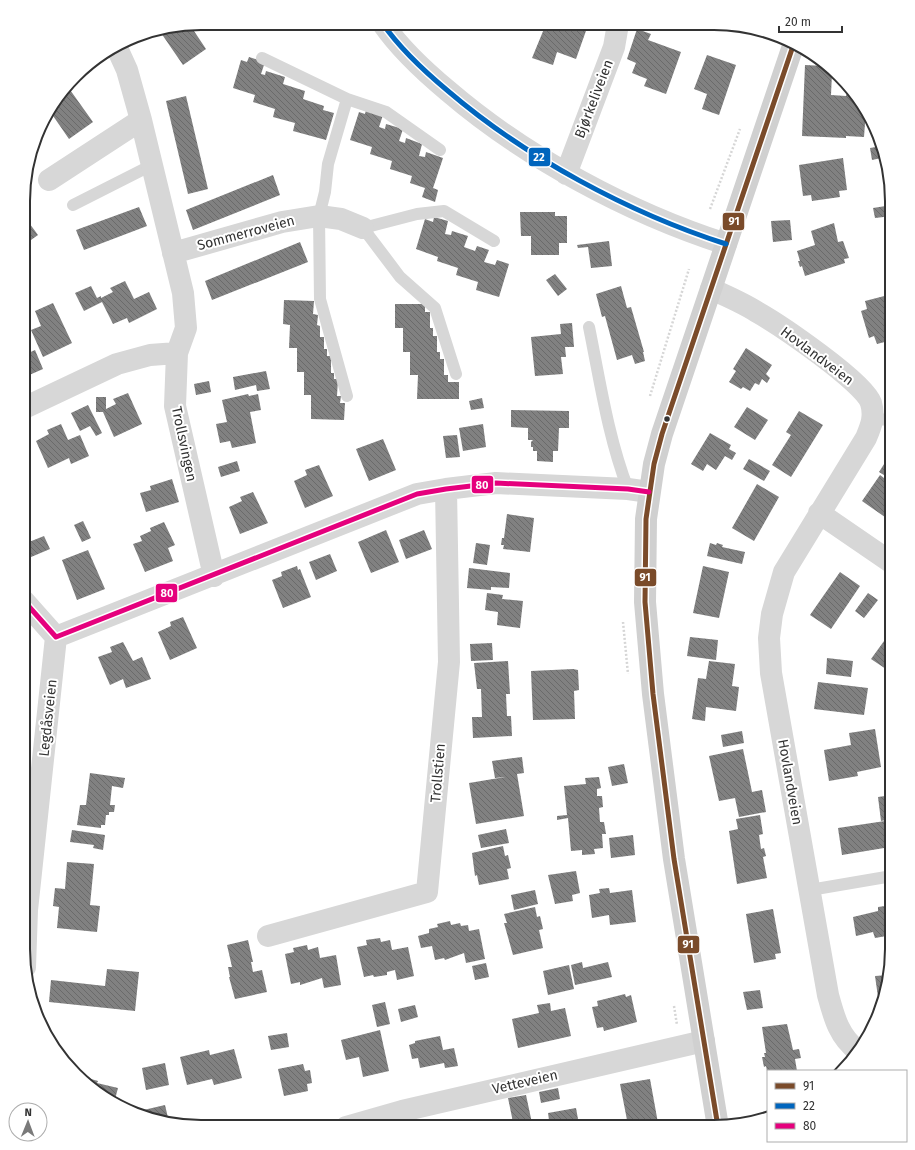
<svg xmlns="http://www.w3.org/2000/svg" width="915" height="1150" viewBox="0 0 915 1150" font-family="'Fira Sans',sans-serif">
<defs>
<pattern id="building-back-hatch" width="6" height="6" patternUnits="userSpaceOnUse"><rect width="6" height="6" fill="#818181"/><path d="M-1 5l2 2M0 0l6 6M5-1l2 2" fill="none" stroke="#6a6a6a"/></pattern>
</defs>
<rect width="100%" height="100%" fill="#fff"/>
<path fill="url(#building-back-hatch)" d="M503,24H517L515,29Z
M546,24H578L587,28L576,59L557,52L553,65L532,58Z
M190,25L206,49L183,65L159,30Z
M637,29L651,34L648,40L681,52L666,94L644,86L647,79L632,73L636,63L627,59Z
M707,55L736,65L719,115L702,109L707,94L694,89Z
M249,57L265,62L261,74L265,75L266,71L285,77L283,84L305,91L303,99L324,106L323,110L334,113L326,140L293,131L295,123L273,117L275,109L253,102L255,95L233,88L241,60L247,62Z
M805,65L825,66L832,73L831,95L846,96L847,92H850L866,110L864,137L846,136V138L802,136Z
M68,87L93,122L69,139L49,110Z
M186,96L208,189L188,194L166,101Z
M366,110L383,115L379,127L385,129L386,124L403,129L399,141L405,143L406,138L422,144L419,156L425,157L426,152L443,158L433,188L438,190L435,202L422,197L425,188L410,183L412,176L390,169L392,161L370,154L372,147L350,140L359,112L365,114Z
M882,146L886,157L872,160L870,148Z
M843,158L847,190L839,191L840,197L812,201L811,195L803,196L799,165Z
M273,175L280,195L193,230L186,210Z
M892,205V216L875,218L873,208Z
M139,207L147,226L84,250L76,230Z
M520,212H555V216H567V243H559V255H531V236H521Z
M24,216L38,235L24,245Z
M434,217L448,221L445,234L451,235L452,231L468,236L464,247L475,251L477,246L489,250L484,262L495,265L497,260L509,264L499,297L476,290L478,282L456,275L458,268L437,261L438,257L416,249L425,219L433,222Z
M790,220L792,240L773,242L771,221Z
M834,223L838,242L843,241L849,258L844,259L845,263L805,276L802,266L800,267L798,261H800L797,251L815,245L811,231Z
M609,241L612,266L591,268L588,247L578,248L577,245Z
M300,242L308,262L212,300L205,281Z
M555,274L567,289L558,296L546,280Z
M125,281L134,299L149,292L157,309L129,323L127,318L113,324L102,302L84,311L75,293L91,286L97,298L101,296V298L113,292L110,288Z
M621,286L627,308L631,307L644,352H643L645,361L635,364L632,355L617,360L605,316L602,317L596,294Z
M892,294V340L877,344L874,336L869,338L861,311L867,309L865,301Z
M284,300L314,301L313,314L318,315L317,325L320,326V337H324V349H327V356H331V373H334V379H338L337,396H341L340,403H345L344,420L311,419V395H304V372H297V348H289L290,325L283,324Z
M53,303L72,343L43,357L31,330L41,326L35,311Z
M395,304H425V312H430V328H433V336H437V352H440V359H444V375H448V382H459V399H417L418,375H410V352H403V328H395Z
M572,323L574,347H565L566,357H561L563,374L535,376L531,337L561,334L560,324Z
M746,348L772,365L766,374L770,378L767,383L762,379L759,385L755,383L750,391L743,387L741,389L729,382L736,371L733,369Z
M35,350L43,369L27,376L24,370V355Z
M266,371L270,389L257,391L256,385L235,390L233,377Z
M209,381L211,392L196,395L194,384Z
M128,393L142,424L114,437L103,412H96V397H106V409L116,404L113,399Z
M248,394L249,396L258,394L261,410L250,412L256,443L232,448L230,441L220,443L216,424L227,422L222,400Z
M482,398L484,408L471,410L469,401Z
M88,405L102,433L96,436L90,426L80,431L71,413Z
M747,407L768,420L755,440L734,427Z
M511,410L569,411V428H559L558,451H553V462L537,461V451H533V447H531V442L533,440H528V428L511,427Z
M799,411L823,425L791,477L772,465L791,435L786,432Z
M61,424L68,440L80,435L89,456L71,464L69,458L48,468L36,441L49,434L47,430Z
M483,424L486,447L463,451L459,428Z
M710,433L731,445L729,449L736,453L732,460L725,456L716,470L707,464L703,471L691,464Z
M457,435L460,457L446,458L443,436Z
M383,439L396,470L369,481L356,449Z
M891,453L892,454V480L879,472Z
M749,459L770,471L764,481L743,469Z
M237,461L240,471L221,477L218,467Z
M319,465L333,496L305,508L294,481L307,475L305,470Z
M880,475L892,484V522L862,501Z
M172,479L179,502L146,512L140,493L151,490L150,486Z
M757,484L779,497L754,541L732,528Z
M253,492L268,523L240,534L229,507L242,501L240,497Z
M507,514L534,518L530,552L503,549L504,545H501L502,538H504Z
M83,521L91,538L82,542L74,525Z
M164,522L175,545L168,548L173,561L145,572L133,544L142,541L140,536L151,531L150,528Z
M386,530L399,562L371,573L358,542Z
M424,530L432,549L406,559L399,540Z
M44,536L50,549L24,560V544Z
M476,543L490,545L487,565L473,563Z
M710,543L716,545L717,543L723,545L722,547L745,552L742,564L707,556Z
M88,550L105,589L77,600L62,560Z
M330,554L337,571L316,580L309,562Z
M297,566L298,570L300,569L311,597L283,608L272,580L282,576L281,572Z
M703,566L729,572L719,618L693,613Z
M469,568L510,573L509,588L491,587V590L467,588Z
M840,572L860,586L831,629L810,615Z
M487,593L503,595L502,599L523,601L520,628L497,625L498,612L485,610Z
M868,593L878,600L864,618L855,611Z
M183,617L197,648L170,660L158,632L171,626L170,622Z
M892,630V673L871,659Z
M690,637L718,640L716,660L687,656Z
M123,642L133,661L142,657L151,679L126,688L123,679L110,685L98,657L112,652L110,647Z
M492,643L493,660L471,661L470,644Z
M827,658L853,661L851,677L826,674Z
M508,661L510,694H506L507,716H511L512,736L473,738L472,717H482L481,689H477L474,663Z
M709,661L735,664L732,686L739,687L736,711L706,707L705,721L692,719L698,678L706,679Z
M573,669L578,670L579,690L574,691L575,719L533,720L531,671Z
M818,682L868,688L864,715L814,709Z
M875,729L881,767L857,772L858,776L829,781L824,750L851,745L849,733Z
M742,731L744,743L723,747L721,735Z
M743,749L752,792L762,790L766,812L739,817L735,798L719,801L709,756Z
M522,757L524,773L517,774L524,816L476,824L469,783L505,777L495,778L492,761Z
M624,764L628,783L612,786L608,767Z
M90,773L125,778L123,788L112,786L110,805H115L114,812H109V815H106L105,825H101V828L77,825L80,805H86Z
M599,777L601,788L597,789V796H602L603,807L599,808L600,822H604L606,834H602L603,848L594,849L595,854L582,855V850L571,851L568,818L557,820V816L567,815L564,786L586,784L585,778Z
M892,795V819L881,821L878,797Z
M760,815L763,834L759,835L761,849L764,848L766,856L763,857L767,878L737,884L729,831L738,829L736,819Z
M885,821L890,847L842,855L838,828Z
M506,829L509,843L481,848L478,835Z
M72,830L105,835L103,850L93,848L94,845L70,842Z
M633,835L635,855L611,858L609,838Z
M503,846L505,856L508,855L511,868L507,869L509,879L479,885L477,875L475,876L472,853Z
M67,862L94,864L90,905L100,906L97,932L57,928L59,907L53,906L55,888L65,889Z
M576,871L580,893L572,895L573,901L555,904L548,875Z
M892,886V901H890L887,887Z
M609,888L610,893L632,890L636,922L610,925L609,915L592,918L589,895L600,893L599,889Z
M535,890L538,904L514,910L511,895Z
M892,905V935L875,938L873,932L856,936L853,917L878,911V907Z
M535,907L537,917L540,916L543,929L539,930L543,948L513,955L504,923H507L504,914Z
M773,909L781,953L775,954L776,959L754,963L746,914Z
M450,921L451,925L460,923L461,926L468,925L469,931L479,929L485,959L466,963L464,953L445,960L444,958L435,960L432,946L421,948L418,936L429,933V929L438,927L437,924Z
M380,938L381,942L390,940L392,950L408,947L414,976L397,980L395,970L387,972V975L374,977L373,975L364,977L357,947L367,945L366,940Z
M248,940L253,962H251L253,972L262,970L267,992L235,999L229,977H230L228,967H232L227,945Z
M307,945L308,950L318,947L320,958L336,955L341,985L324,988L322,978L300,985V982L291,984L285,954L294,952L293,948Z
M582,962L583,968L608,962L612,977L575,985L571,965Z
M486,963L489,977L475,980L472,966Z
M569,965L574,989L548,995L543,971Z
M107,969L139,972L135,1011L49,1002L51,980L105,986Z
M889,975L882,1006L880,1011L875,976Z
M760,990L763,1008L747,1010L743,992Z
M625,994L626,997L631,995L637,1022L604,1031L603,1027L597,1028L592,1007L598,1006L597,1001Z
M385,1002L390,1024L377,1027L372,1005Z
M550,1003L551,1011L565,1008L571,1036L518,1048L512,1019L539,1013L537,1005Z
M415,1005L418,1017L401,1022L398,1009Z
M787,1024L793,1050L799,1049L801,1058L795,1059L797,1071H767L766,1066L764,1067L762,1057H765L764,1053H766L762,1027Z
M380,1030L389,1071L363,1077L359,1057L346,1060L341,1040Z
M287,1033L289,1047L271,1050L268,1036Z
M440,1036L443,1050L454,1048L458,1066L445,1068L444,1063L420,1068L418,1058L412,1059L409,1045L415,1043V1041Z
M234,1049L242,1078L214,1085L212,1079L187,1085L180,1057L209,1050L210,1055Z
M165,1063L169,1085L146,1090L142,1068Z
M303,1064L305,1071L310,1070L312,1083L307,1084L308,1091L284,1096L278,1069Z
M91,1079L98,1081L97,1083L118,1088L114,1103L102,1097L86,1080L91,1081Z
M650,1079L658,1123L631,1127L630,1120H627L620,1084Z
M558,1088L560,1099L541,1103L539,1092Z
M526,1095L532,1123L514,1127L508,1098Z
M165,1105L169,1122L144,1117L135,1113V1112Z
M576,1108L578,1119H582L583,1127H550L548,1113Z
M431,1123V1127H415V1126Z"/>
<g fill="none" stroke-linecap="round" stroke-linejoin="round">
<path stroke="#d6d6d6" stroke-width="2.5" stroke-dasharray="2 2" stroke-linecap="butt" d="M710,209L740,129
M650,396L689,269
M623,622L628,674
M674,1006L677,1025"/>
<path stroke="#d7d7d7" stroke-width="12" d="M262,58L347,99L386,112L440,150
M73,205L152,165
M589,327C600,381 608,437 628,489
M456,374L435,308L400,277L363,228L417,214L444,211L494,241
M347,396L320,299L319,216L325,192L328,164L347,99
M874,419L892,420
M810,890L892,876"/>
<path stroke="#d7d7d7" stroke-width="22" d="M383,24C401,50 424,71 448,91C525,157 629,213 726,244
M117,48L127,70L141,120L183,293L186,328L177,353L175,406L214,576
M566,174L614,47L618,24
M49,180L141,120
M173,253L282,222L319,216L341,219L363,228
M711,289C727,296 743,303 757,312C780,325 864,382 871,403C875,417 871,426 866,438L784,572L772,614L769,638L771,673L828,995C834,1017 839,1037 858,1051
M24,408L117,364L150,355L177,353
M819,513L892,563
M24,601L56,637L417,494L446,489L496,483L628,489L649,492
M268,936L427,892L449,662L446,489
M25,967L27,910L56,637
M346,1127L402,1111L704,1041"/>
<path stroke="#d0d0d0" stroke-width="22" d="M718,1127L674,859L653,694L645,602L646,519L654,464L662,434L793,46"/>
<defs>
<path id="bus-1" d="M718,1127L674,859L653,694L645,602L646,519L654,464L662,434L793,46"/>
<path id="bus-2" d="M383,24C401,50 424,71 448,91C525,157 629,213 726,244"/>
<path id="bus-3" d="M24,601L56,637L417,494L446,489L496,483L628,489L649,492"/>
</defs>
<use href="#bus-1" stroke="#fff" stroke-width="8"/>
<use href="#bus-2" stroke="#fff" stroke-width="8"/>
<use href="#bus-3" stroke="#fff" stroke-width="8"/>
<use href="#bus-1" stroke="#7a4b2a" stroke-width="5"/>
<use href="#bus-2" stroke="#0065bd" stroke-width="5"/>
<use href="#bus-3" stroke="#e5007d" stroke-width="5"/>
</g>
<circle fill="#333" stroke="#fff" stroke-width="1.5" cx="667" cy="419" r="3.5"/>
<g text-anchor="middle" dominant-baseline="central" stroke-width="4" stroke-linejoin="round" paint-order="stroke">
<g font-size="14" fill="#333" stroke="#fff">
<text transform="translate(594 99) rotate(-69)">Bjørkeliveien</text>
<text transform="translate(246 233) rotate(-15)">Sommerroveien</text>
<text transform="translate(817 356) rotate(37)">Hovlandveien</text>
<text transform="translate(184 444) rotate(78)">Trollsvingen</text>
<text transform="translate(48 718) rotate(-84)">Legdåsveien</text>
<text transform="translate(438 773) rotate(-85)">Trollstien</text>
<text transform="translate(790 782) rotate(80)">Hovlandveien</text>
<text transform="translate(525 1082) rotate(-13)">Vetteveien</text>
</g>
</g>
<path d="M0 0H915V1150H0ZM201 30H714A171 171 0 0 1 885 201V949A171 171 0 0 1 714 1120H201A171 171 0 0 1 30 949V201A171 171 0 0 1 201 30Z" fill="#fff" fill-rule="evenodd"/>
<path fill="none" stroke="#333" stroke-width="2" d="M201 30H714A171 171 0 0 1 885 201V949A171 171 0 0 1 714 1120H201A171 171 0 0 1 30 949V201A171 171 0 0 1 201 30Z"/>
<g stroke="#fff" stroke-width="1.5">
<rect x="528" y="147" width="23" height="20" rx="4" fill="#0065bd"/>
<rect x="722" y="212" width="23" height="19" rx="4" fill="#7a4b2a"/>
<rect x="471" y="475" width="23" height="19" rx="4" fill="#e5007d"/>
<rect x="634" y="568" width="23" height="19" rx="4" fill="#7a4b2a"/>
<rect x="155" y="583" width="23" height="20" rx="4" fill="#e5007d"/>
<rect x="677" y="935" width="23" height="19" rx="4" fill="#7a4b2a"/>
</g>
<g font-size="11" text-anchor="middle" font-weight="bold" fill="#fff">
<text x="539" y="161">22</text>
<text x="734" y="225">91</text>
<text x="482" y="489">80</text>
<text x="645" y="581">91</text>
<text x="167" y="597">80</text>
<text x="688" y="948">91</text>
</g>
<rect x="767" y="1070" width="140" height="72" fill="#ffffff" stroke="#adadad"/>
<rect x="775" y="1083" width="20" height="6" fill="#7a4b2a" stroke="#adadad"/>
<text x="803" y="1090" font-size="12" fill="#333333">91</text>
<rect x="775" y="1103" width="20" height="6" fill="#0065bd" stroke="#adadad"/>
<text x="803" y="1110" font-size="12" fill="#333333">22</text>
<rect x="775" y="1123" width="20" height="6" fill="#e5007d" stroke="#adadad"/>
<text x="803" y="1130" font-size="12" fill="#333333">80</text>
<g transform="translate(28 1122) rotate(1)"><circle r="19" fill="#ffffff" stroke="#adadad"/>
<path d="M0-3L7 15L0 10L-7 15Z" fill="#7a7a7a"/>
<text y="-6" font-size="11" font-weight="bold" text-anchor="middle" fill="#333333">N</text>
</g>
<path d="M779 26v6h63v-6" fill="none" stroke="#333333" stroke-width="2"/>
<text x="785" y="26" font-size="12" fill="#333333" stroke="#ffffff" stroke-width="3" paint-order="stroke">20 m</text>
</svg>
